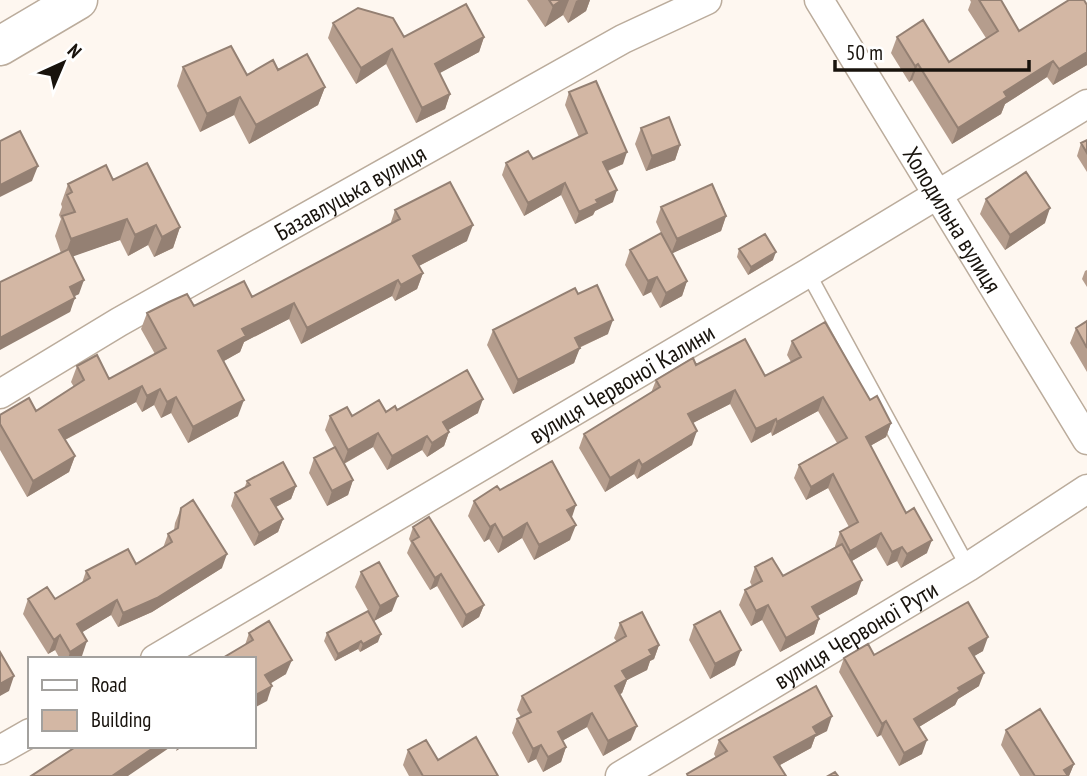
<svg xmlns="http://www.w3.org/2000/svg" width="1087" height="776" viewBox="0 0 1087 776" font-family="'PT Sans Narrow',sans-serif">
<rect width="100%" height="100%" fill="#fef7f0"/>
<g fill="none" stroke-linecap="round" stroke-linejoin="round">
<defs>
<path id="lane" d="M808,273L968,567"/>
<g id="street">
<path id="s1" d="M819,0L1087,440"/>
<path id="s2" d="M0,394L119,322L623,39L707,0"/>
<path id="s3" d="M155,659L808,273L1087,104"/>
<path d="M0,750L30,733"/>
<path id="s4" d="M620,776L968,567L1087,489"/>
</g>
<path id="secondary" d="M0,46L78,0"/>
</defs>
<use href="#lane" stroke="#bbac9c" stroke-width="17"/>
<use href="#street" stroke="#bbac9c" stroke-width="31"/>
<use href="#secondary" stroke="#bbac9c" stroke-width="41"/>
<use href="#lane" stroke="#fff" stroke-width="14"/>
<use href="#street" stroke="#fff" stroke-width="28"/>
<use href="#secondary" stroke="#fff" stroke-width="38"/>
</g>
<path fill="#b59d8d" d="M527,0H590L586,11L568,23L563,15L545,27Z
M970,0H1001L1019,31L1087,5V65L1053,85L1047,77L1005,104L1001,114L952,144L912,80L909,82L891,53L897,37L949,62L986,38L968,10L971,2Z
M333,23L404,37H484L479,52L439,73L450,94L445,109L416,123L386,64L356,84L328,38Z
M183,67L247,75L278,70L325,87L318,105L249,144L234,115L200,132L177,86Z
M569,92L623,164L608,171L613,202L595,211L593,215L575,224L561,195L524,216L502,175L506,163L533,159L579,137L565,105Z
M641,128L680,145L675,160L646,171L635,144Z
M1087,140V172L1077,156L1081,143Z
M113,180L180,227L173,248L154,257L148,245L128,256L120,240L72,256L79,294L74,296L70,312L61,253L55,236L61,219L59,215L62,207L61,204L68,184Z
M986,199L1045,223L1005,250L980,214Z
M661,207L726,216L721,231L672,253L687,281L682,296L660,308L651,292L643,296L625,265L630,250L663,237L656,222Z
M395,210L467,241L419,266L423,273L417,289L395,301L392,296L301,344L289,319L244,342L240,352L224,361L238,416L188,443L171,413L161,418L154,405L142,412L136,402L65,440L75,456L69,472L27,497L0,450V415L36,411L74,387L71,382L77,366L109,379L155,354L141,329L147,313L252,297L390,225Z
M739,249L773,260L748,275L737,257Z
M1087,270V287L1082,279L1085,271Z
M578,294L608,334L579,348L574,363L513,394L487,345L493,330Z
M1087,321V372L1070,343L1076,328Z
M792,341L870,400L891,423L886,437L870,446L927,553L901,568L897,561L887,566L876,547L852,561L857,594L817,616L819,619L814,634L780,652L762,620L751,626L739,605L745,590L752,586L750,582L755,567L783,576L835,547V546L840,532L849,527L828,488L806,500L794,478L799,465L837,443L818,411L772,436L771,432L751,443L730,404L693,423L692,445L637,479L634,474L605,492L579,448L584,434L651,393L656,380L696,365L765,376L791,362L787,355Z
M397,410L478,413L448,430L449,432L444,446L427,457L422,450L387,470L373,447L344,464L353,480L348,495L327,506L309,473L314,458L334,447L325,430L330,416H352Z
M247,481L296,486L291,499L276,507L283,519L278,532L254,546L231,506L235,493L244,489Z
M500,490L572,518L570,540L534,560L522,538L498,553L489,539L484,542L468,516L474,501Z
M181,508L222,568L152,612L118,627L111,615L82,632V656L77,659H60L55,650L48,654L23,614L28,599H55L82,583L86,571L136,564L163,548L168,534L174,530L175,523Z
M413,527L484,605L479,617L462,628L437,586L430,590L407,553L411,543L409,539Z
M361,572L392,611L374,621L355,587Z
M620,623L659,645L654,659L650,661L647,670L627,680L622,693L619,695L631,740L603,756L587,727L562,741L566,747L561,762L543,772L536,759L528,763L512,733L517,719L521,717L517,710L522,696L617,642L614,638Z
M694,625L735,665L710,679L689,640Z
M249,633L286,674L270,683L267,701L245,645Z
M327,633L378,642L360,652L358,649L335,661L324,641Z
M983,651L974,656L979,686L958,699L955,705L919,727L922,754L899,766L881,735L877,737L839,672L844,658L874,655Z
M1006,730L1074,764L1069,776H1020L1001,745Z
M827,731L815,737L811,748L780,765L786,776H687V774L716,758L714,754L719,740Z
M408,750L438,760L498,776H409L403,765Z"/>
<path fill="#948073" d="M562,0H569L563,15L545,27L553,6Z
M578,0H590L586,11L568,23L576,1Z
M484,37L479,52L429,79L435,64Z
M392,49L386,64L356,84L361,68Z
M1087,52V65L1053,85L1059,69Z
M1053,61L1047,77L1005,104L1001,114L952,144L958,128L1004,92Z
M918,64L912,80L909,82L915,66Z
M325,87L318,105L249,144L256,125Z
M450,94L445,109L416,123L422,108Z
M240,97L234,115L200,132L207,114Z
M680,145L675,160L646,171L652,156Z
M627,152L623,164L599,174L603,162Z
M38,166L32,181L0,197V185Z
M565,183L561,195L524,216L528,203Z
M617,190L613,202L595,211L593,215L575,224L579,212L596,200Z
M1050,208L1045,223L1005,250L1010,235Z
M726,216L721,231L671,254L677,239Z
M127,219L120,240L63,260L71,239Z
M156,225L148,245L128,256L135,235Z
M473,225L467,241L407,272L413,256Z
M180,227L173,248L154,257L162,237Z
M776,252L773,260L748,275L751,267Z
M423,273L417,289L395,301L401,285Z
M657,277L651,292L643,296L648,281Z
M84,280L79,294L65,301L70,287Z
M398,280L392,296L301,344L307,328Z
M687,281L682,296L660,308L666,293Z
M75,298L70,312L0,350V338Z
M294,303L289,319L244,342L240,352L213,367L218,351L242,329Z
M613,320L608,334L569,352L575,338Z
M580,348L574,363L513,394L518,380Z
M142,386L136,402L53,446L59,430Z
M160,389L154,405L142,412L147,396Z
M735,390L730,404L683,428L688,414Z
M176,397L171,413L161,418L167,402Z
M823,397L818,411L772,436L777,422Z
M483,399L478,413L438,436L443,422Z
M244,400L238,416L188,443L193,427Z
M776,419L771,432L751,443L756,429Z
M891,423L886,437L861,451L866,437Z
M697,431L692,445L637,479L642,465Z
M449,432L444,446L427,457L432,443Z
M378,433L373,447L343,464L348,450Z
M427,436L422,450L387,470L392,456Z
M75,456L69,472L27,497L33,481Z
M639,460L634,474L605,492L610,478Z
M833,474L828,488L806,500L811,487Z
M353,480L348,495L327,506L332,491Z
M296,486L291,499L266,512L271,499Z
M576,505L571,520L567,510Z
M283,519L278,532L254,546L259,533Z
M527,523L522,538L498,553L503,538Z
M495,524L489,539L484,542L490,527Z
M576,525L570,540L534,560L539,545Z
M881,533L876,547L845,565L850,551Z
M932,540L927,553L901,568L907,554Z
M902,547L897,561L887,566L892,552Z
M227,554L222,568L152,612L118,627L123,613Z
M441,574L437,586L430,590L435,578Z
M862,580L857,594L807,622L812,607Z
M398,596L392,611L374,621L380,606Z
M117,600L111,615L71,639L77,624Z
M484,605L479,617L462,628L466,615Z
M768,605L762,620L751,626L756,611Z
M819,619L814,634L780,652L786,638Z
M381,634L378,642L360,652L363,644Z
M60,635L55,650L48,654L54,640Z
M988,637L983,651L964,662L969,648Z
M87,641L82,656L77,659H68L70,652Z
M361,641L358,649L335,661L338,654Z
M659,645L654,659L650,661L647,670L627,680L622,693L609,700L615,686L622,671L649,650Z
M741,650L735,665L710,679L715,664Z
M292,660L286,674L260,690L265,675Z
M984,673L979,686L958,699L955,705L909,733L914,719L958,688Z
M14,676L9,691L0,696V684Z
M272,686L267,701L254,708V696Z
M592,713L587,727L553,746L558,732Z
M832,716L827,731L815,737L811,748L769,771L774,757L813,727Z
M886,721L881,735L877,737L882,724Z
M637,726L631,740L603,756L608,741Z
M927,740L922,754L899,766L904,753Z
M541,745L536,759L528,763L533,749Z
M156,746H172L128,776H112Z
M178,746H184L176,751Z
M566,747L561,762L543,772L548,757Z
M1074,764L1069,776H1062L1064,770Z"/>
<path fill="#d3b7a4" stroke="#948073" stroke-width="2" d="M549,0H562L553,6Z
M979,0H1001L1019,31L1069,0H1084L1087,5V52L1059,69L1053,61L1004,92L1007,97L958,128L918,64L915,66L897,37L923,20L949,62L998,31Z
M466,4L484,37L435,64L450,94L422,108L392,49L361,68L333,23L358,8L393,18L404,37Z
M231,46L247,75L273,60L278,70L307,54L325,87L256,125L240,97L207,114L183,67Z
M596,81L627,152L603,162L617,190L596,200L598,203L579,212L565,183L528,203L506,163L528,151L533,159L587,133L569,92Z
M669,117L680,145L652,156L641,128Z
M20,131L38,166L0,185V141Z
M1087,140V153L1081,143Z
M147,163L180,227L162,237L156,225L135,235L127,219L71,239L62,216L75,212L67,195L72,192L68,184L106,165L113,180Z
M1026,172L1050,208L1010,235L986,199Z
M450,182L473,225L413,256L423,273L401,285L398,280L307,328L294,303L242,329L246,336L218,351L244,400L193,427L176,397L167,402L160,389L147,396L142,386L59,430L75,456L33,481L0,424V415L29,398L36,411L84,380L77,366L97,355L109,379L166,348L147,313L169,302L187,294L194,306L244,281L252,297L400,219L395,210Z
M712,184L726,216L677,239L661,207Z
M661,233L687,281L666,293L657,277L648,281L630,250Z
M765,234L776,252L751,267L739,249Z
M69,249L84,280L70,287L75,298L0,338V282Z
M597,285L613,320L575,338L580,348L518,380L493,330L575,288L578,294Z
M1087,321V348L1076,328Z
M825,322L870,400L877,396L891,423L866,437L906,513L914,508L932,540L907,554L902,547L892,552L881,533L850,551L840,532L858,522L833,474L811,487L799,465L847,438L823,397L777,422L776,419L756,429L735,390L688,414L697,431L642,465L639,460L610,478L584,434L660,387L656,380L693,358L696,365L745,339L765,376L801,357L792,341Z
M467,370L483,399L443,422L449,432L432,443L427,436L392,456L378,433L348,450L330,416L347,407L352,416L379,400L386,412L395,406L397,410Z
M335,447L353,480L332,491L314,458Z
M552,461L576,505L567,510L576,525L539,545L527,523L503,538L495,524L490,527L474,501L497,486L500,490Z
M283,462L296,486L271,499L283,519L259,533L235,493L250,485L247,481Z
M193,500L227,554L157,598L123,613L117,600L77,624L87,641L70,652L60,635L54,640L28,599L47,587L55,599L90,578L86,571L128,549L136,564L172,542L168,534L178,528L181,508Z
M429,517L484,605L466,615L441,574L435,578L412,541L419,537L413,527Z
M842,544L862,580L812,607L819,619L786,638L768,605L756,611L745,590L762,581L755,567L772,558L783,576Z
M379,562L398,596L380,606L361,572Z
M968,602L988,637L969,648L984,673L958,688L960,691L914,719L927,740L904,753L886,721L882,724L844,658L868,644L874,655Z
M368,611L381,634L363,644L361,641L338,654L327,633Z
M720,611L741,650L715,664L694,625Z
M642,612L659,645L649,650L652,655L622,671L627,679L615,686L637,726L608,741L592,713L558,732L566,747L548,757L541,745L533,749L517,719L531,712L522,696L626,636L620,623Z
M269,621L292,660L265,675L272,686L254,696V659H221L253,640L249,633Z
M0,652L14,676L0,684Z
M816,686L832,716L813,727L817,734L774,757L786,776H688L687,774L727,751L719,740Z
M1040,709L1074,764L1064,770L1068,776H1035L1006,730Z
M476,737L498,776H423L408,750L426,740L438,760Z
M77,746H156L112,776H31Z
M835,772L838,776H828Z"/>
<g text-anchor="middle" dominant-baseline="central" stroke-width="5" stroke-linejoin="round" paint-order="stroke">
<g font-size="24" fill="#18130d" stroke="#fff">
<text stroke="none"><textPath href="#s2" startOffset="404">Базавлуцька вулиця</textPath></text>
<text stroke="none"><textPath href="#s1" startOffset="257">Холодильна вулиця</textPath></text>
<text stroke="none"><textPath href="#s3" startOffset="542">вулиця Червоної Калини</textPath></text>
<text stroke="none"><textPath href="#s4" startOffset="275">вулиця Червоної Рути</textPath></text>
</g>
</g>
<rect x="28" y="657" width="228" height="91" fill="#ffffff" stroke="#a3a19e" stroke-width="2"/>
<rect x="42" y="680" width="35" height="10" fill="#ffffff" stroke="#a3a19e" stroke-width="2"/>
<text x="91" y="692" font-size="21" fill="#18130d">Road</text>
<rect x="42" y="710" width="35" height="21" fill="#d3b7a4" stroke="#a3a19e" stroke-width="2"/>
<text x="91" y="727" font-size="21" fill="#18130d">Building</text>
<g transform="translate(63 63) rotate(44)" stroke="#ffffff" stroke-width="5" paint-order="stroke">
<path d="M0-5L12 26L0 18L-12 26Z" fill="#18130d"/>
<text y="-10" font-size="19" font-weight="bold" text-anchor="middle" fill="#18130d">N</text>
</g>
<path d="M835 60v10h194v-10" fill="none" stroke="#18130d" stroke-width="3.5"/>
<text x="846" y="60" font-size="21" fill="#18130d" stroke="#ffffff" stroke-width="5" paint-order="stroke">50 m</text>
</svg>
